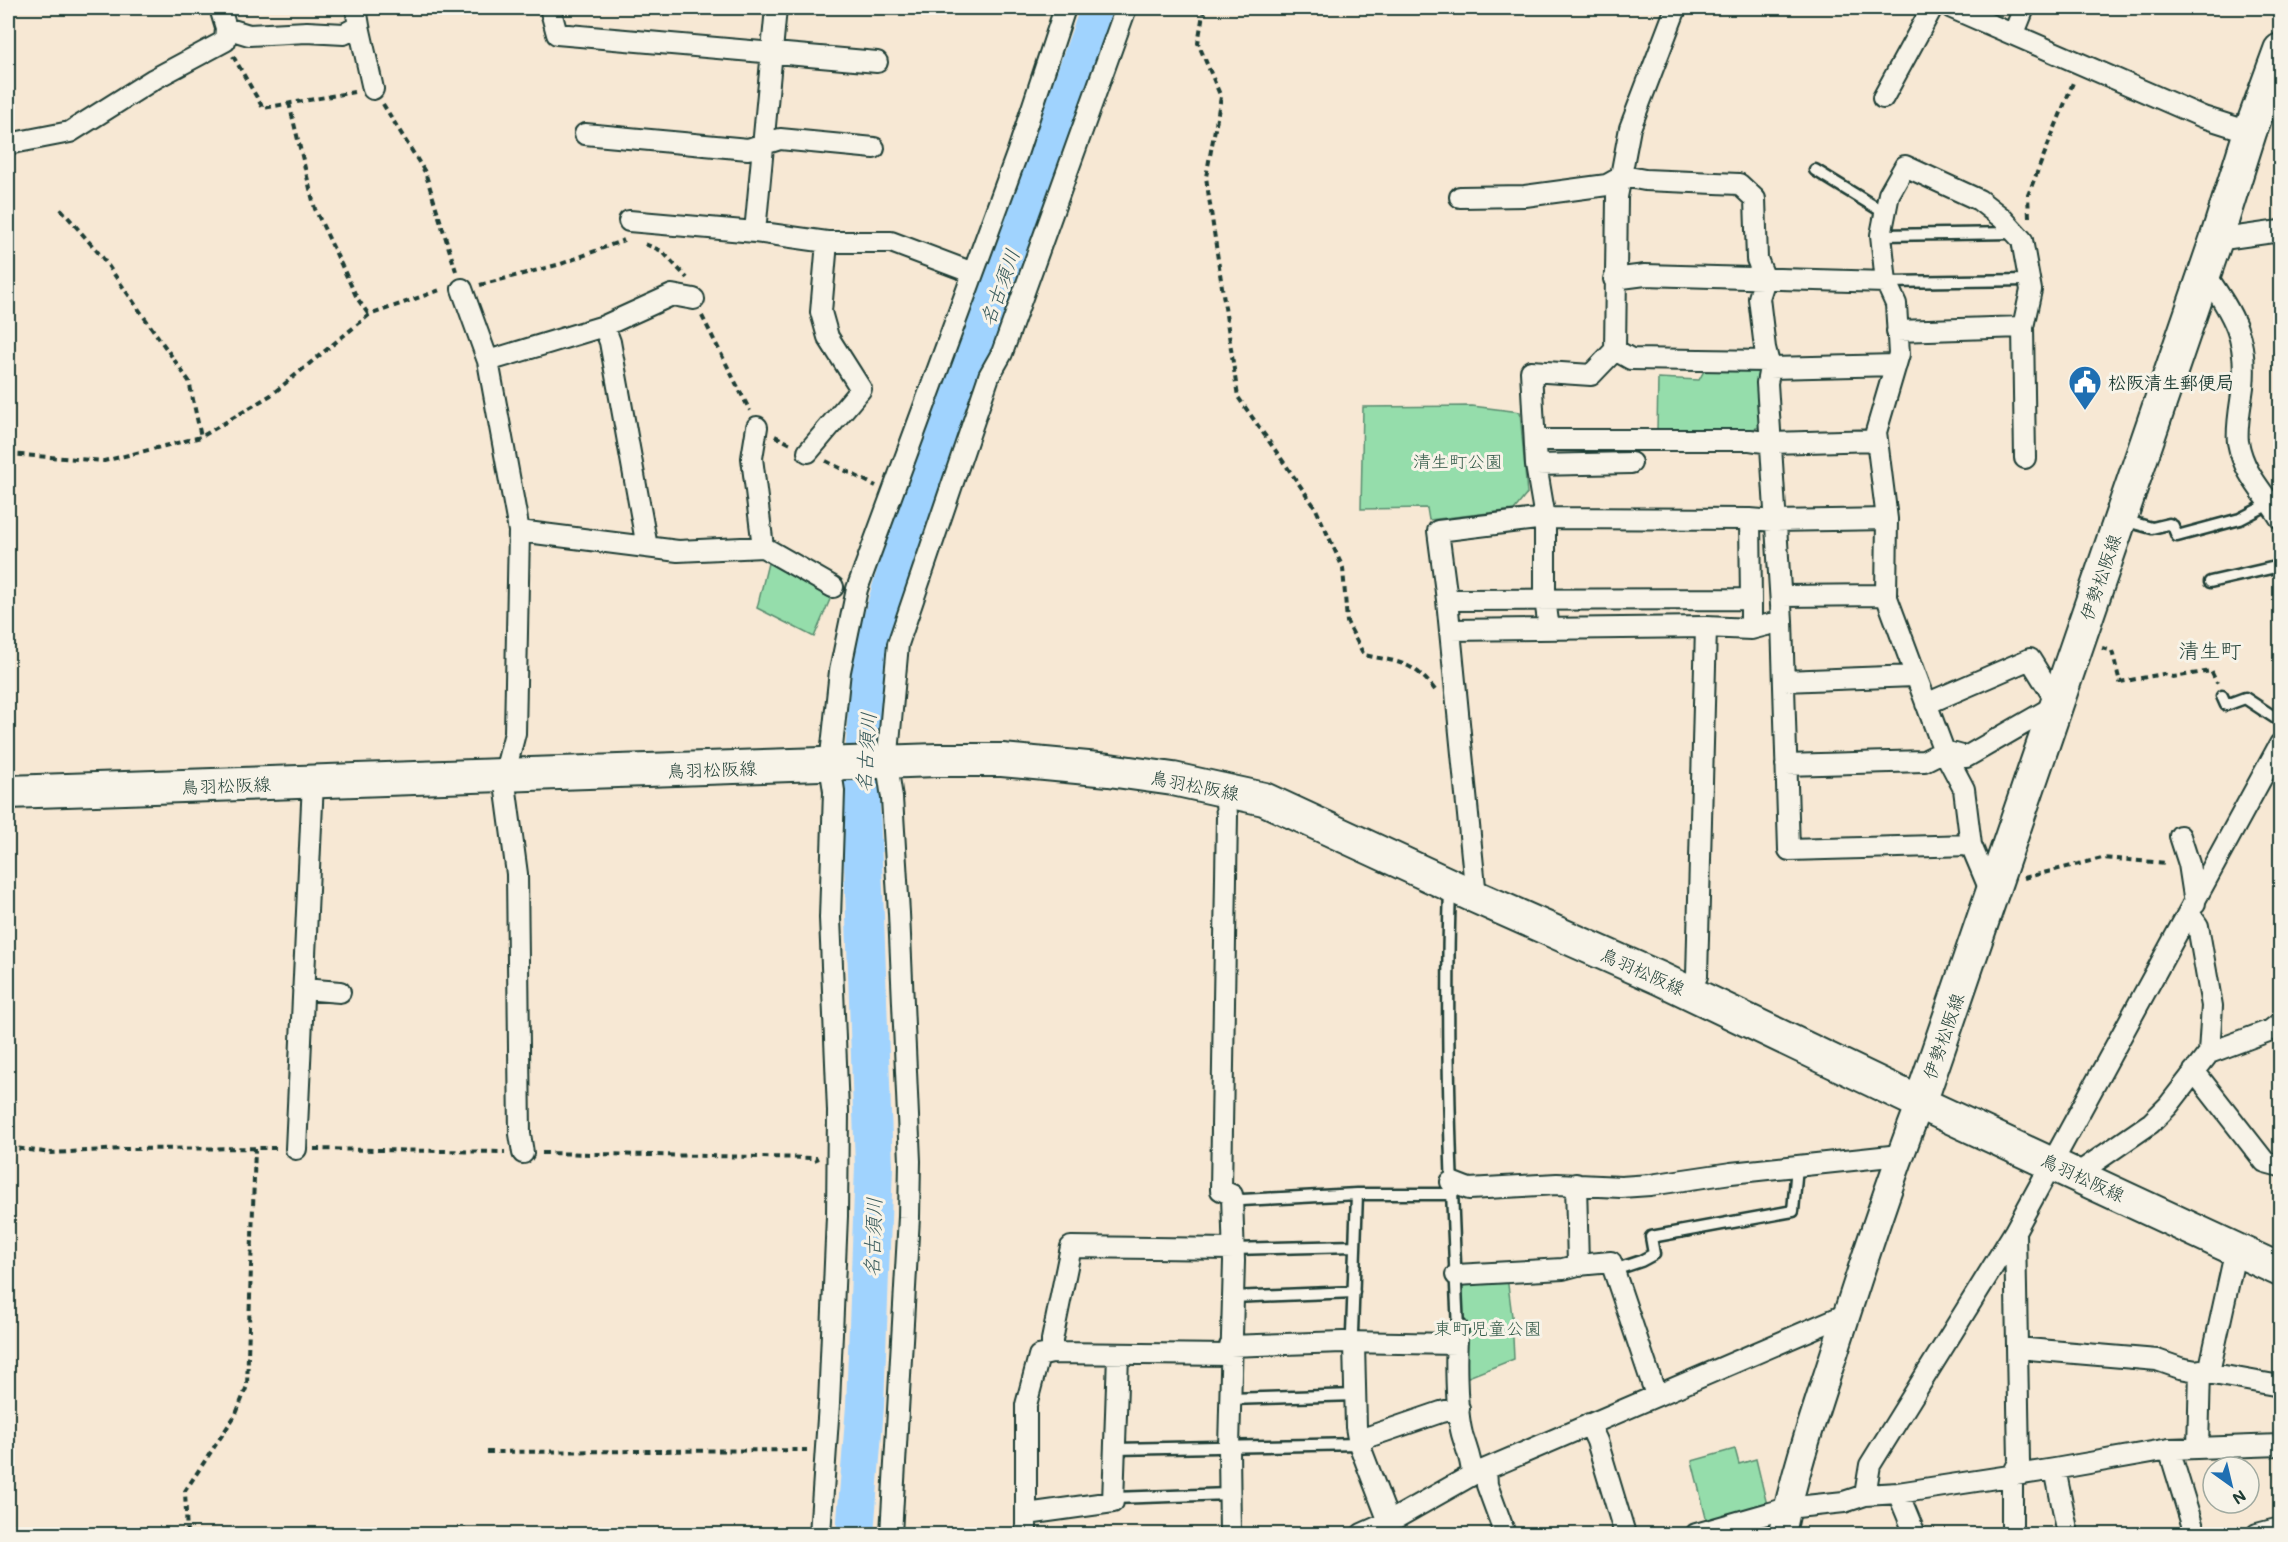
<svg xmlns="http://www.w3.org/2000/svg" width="2288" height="1542" viewBox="0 0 2288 1542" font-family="Mali,'Klee One',sans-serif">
<rect width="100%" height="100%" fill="#f7e8d4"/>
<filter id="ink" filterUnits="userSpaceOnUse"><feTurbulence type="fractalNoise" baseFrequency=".0167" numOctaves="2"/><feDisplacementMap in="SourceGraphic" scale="12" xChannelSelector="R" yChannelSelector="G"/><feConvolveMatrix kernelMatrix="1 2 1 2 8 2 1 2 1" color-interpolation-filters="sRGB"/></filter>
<g filter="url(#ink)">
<path fill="#95ddab" stroke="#5a8d70" stroke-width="1.5" d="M1704,371H1760L1763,426L1746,431H1657L1658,378L1699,380Z
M1472,406L1520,412L1527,494L1514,510L1429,520L1427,508L1361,509L1363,407Z
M768,563L831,597L814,637L757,608Z
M1507,1277L1512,1316L1514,1359L1466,1378L1461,1278Z
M1735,1449L1739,1464L1756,1459L1767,1505L1707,1522L1692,1461Z"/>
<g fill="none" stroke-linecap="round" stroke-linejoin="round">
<path stroke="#a0d3fe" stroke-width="38" d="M855,1534L865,1406L874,1166L861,807L869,679L880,626L898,566L1100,8"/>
<defs>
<path id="service" d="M1815,170L1885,213
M1881,235L2015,233
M1886,282L2030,280
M2123,520L2152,528L2169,524L2173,526L2177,536L2240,519L2269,504
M2210,582L2280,566
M2222,696L2226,705L2245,698L2280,721
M1450,889C1445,1036 1451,1182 1458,1329
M1232,1195L1242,1200L1357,1194H1452
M1233,1249L1355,1246
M1614,1270L1641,1261L1654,1254L1651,1237L1793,1211L1797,1166
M1232,1297L1354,1292
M1354,1344L1352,1333L1357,1194
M1229,1399L1355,1395
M1115,1449L1359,1444
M1114,1498L1229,1494"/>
<path id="minor" d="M550,8L557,34L877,62
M1952,8L2203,117L2250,132
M359,26L373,89
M226,28L249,35L307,32L344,34L359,26L356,8
M2014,33L2024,8
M1883,98L1932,8
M585,134L748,149L780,139L874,148
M8,144L70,132L154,79L225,41L226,28L220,8
M1460,197L1525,196L1607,185L1623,176L1645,180L1739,184L1755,199L1757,259L1765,279L1759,298L1765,348L1770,368L1767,383L1782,621L1789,850L1971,845L1992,895
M629,221L755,232L827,242H891L973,273
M755,232L776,8
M2216,240L2280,231
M2204,272C2232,314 2248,335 2243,387C2241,403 2236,427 2238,442C2244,475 2264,492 2280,518
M1614,279L1645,275L1886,282
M462,289L488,361L519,531L515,733L504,776L517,874L520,1134L523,1153
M604,326L610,342L647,547
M1897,331L2023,327
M1615,350L1631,359L1767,361
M488,361L604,326L672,295L694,299
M1770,368L1896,365
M1535,440H1750L1771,443L1877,440
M808,452L861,389L828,337L821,312L827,242
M1536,465L1631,463
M1750,519L1751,599
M519,531L678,551L763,547L752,458L757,427
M763,547L833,587
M1781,596L1886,595
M1447,600L1751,599V629
M1549,629L1545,599V518L1750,519L1775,521L1887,519
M1450,630L1706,627L1751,629L1782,621
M1784,681L1914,676
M1786,765L1924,761L1944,751L1966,757L2058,704L2030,659L1926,704
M1225,790L1227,815L1221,1190L1232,1195L1234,1261L1229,1447L1230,1534
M2180,836L2189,864L2195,903
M1971,845L1964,789L1944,751L1886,595L1887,519L1876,432L1899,354L1896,304L1886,282L1881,235L1889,194L1905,166L1979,200L2002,218L2022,240L2031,290L2023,327L2025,458
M1476,897L1447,600L1438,531L1545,518L1536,465L1531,371L1591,375L1615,350L1617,197L1630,128L1676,8
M2189,913L2198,926L2212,1006L2209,1053
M303,989L340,992
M1688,992L1697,976L1706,627
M2194,1071L2265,1162L2280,1166
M296,1149L313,782
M2077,1174L2151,1123L2168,1106L2209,1053L2271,1030L2280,1023
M1451,1182L1469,1189L1557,1184L1621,1187L1650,1185L1731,1173L1900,1155
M1576,1184L1578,1265
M1456,1275L1563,1269L1578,1265L1611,1262L1656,1395
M1458,1329C1455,1353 1456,1411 1462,1434C1466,1448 1472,1460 1472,1475
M1354,1344L1356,1427L1359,1444L1389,1522
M1230,1346L1343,1342L1456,1344
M2017,1348L2157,1360L2180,1368L2280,1386
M1052,1353L1230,1355
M2209,1372L2236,1249
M1589,1424L1597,1441L1625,1534
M1359,1444L1368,1437L1441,1412L1459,1408
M2198,1448L2200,1370
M2169,1449L2195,1534
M1486,1469L1487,1485L1505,1534
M2055,1469L2068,1534
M1898,1493L1915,1534
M1865,1495L1870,1465L2015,1231L2280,744
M1027,1514L1113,1502L1118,1355
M820,1534L829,1404L837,1216L838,1111L830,918L834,791L830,765L840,671L857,589L1017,154L1065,8
M891,1534L909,1217L910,1161L899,913L892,798L887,764L898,644L989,376L1002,353L1126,8
M1026,1534V1405L1039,1356L1052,1353V1340L1071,1247L1233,1249
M1362,1534L1389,1522L1472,1475L1847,1314
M1696,1534L1787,1508L1844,1502L1865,1495L1898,1493L2055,1469L2169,1449L2280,1445
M2012,1534V1476L2019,1462L2015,1231
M2257,1534L2280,1528"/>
<path id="tertiary" d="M1782,1534C1794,1473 1815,1413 1834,1354C1861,1270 1888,1186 1920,1103"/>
<path id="primary" d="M8,792L937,760H1002L1109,770L1173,779L1264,799L1476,897L1659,978L1920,1103L2280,1270
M1920,1103L2216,240L2250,132L2280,50"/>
</defs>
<use href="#service" stroke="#1f3d34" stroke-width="15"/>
<use href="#minor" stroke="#1f3d34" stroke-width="24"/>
<use href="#tertiary" stroke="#1f3d34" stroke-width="30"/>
<use href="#primary" stroke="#1f3d34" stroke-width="36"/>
<path stroke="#1f3d34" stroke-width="4" stroke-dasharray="6 4.5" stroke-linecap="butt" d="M1204,8L1198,43L1221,97L1206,177L1238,397L1315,507L1343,568L1347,622L1364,655C1398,662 1413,661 1435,690
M233,56L263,108L354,92
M289,103L315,209L357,298L369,315
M383,104L425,172L456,271
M61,209L102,257L189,381L201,437
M2029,217L2028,195L2074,80
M645,244L662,251L687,278
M480,285L561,264L624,240
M702,316L750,411
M775,436L793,445
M8,454L104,461L201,437L271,395L369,315L443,289
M826,461L876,486
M2102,648L2112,651L2120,682L2163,674L2173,677L2211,671L2217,683
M2024,878L2102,858L2167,863
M8,1147L51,1153L122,1149L277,1148
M314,1149L505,1152
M542,1153L816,1158L817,1161
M487,1452L807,1450
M187,1534L185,1491L236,1414L247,1386L255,1148"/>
<use href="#service" stroke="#f7f3e8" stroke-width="10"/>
<use href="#minor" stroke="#f7f3e8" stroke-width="20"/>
<use href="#tertiary" stroke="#f7f3e8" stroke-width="26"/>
<use href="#primary" stroke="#f7f3e8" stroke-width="32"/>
</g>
</g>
<defs>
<symbol id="civic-pin" viewBox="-11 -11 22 30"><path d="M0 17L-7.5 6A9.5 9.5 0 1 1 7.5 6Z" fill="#1f6fb2" stroke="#f7f3e8"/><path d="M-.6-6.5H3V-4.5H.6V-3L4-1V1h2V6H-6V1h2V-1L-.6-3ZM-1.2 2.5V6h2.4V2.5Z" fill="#fff"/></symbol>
</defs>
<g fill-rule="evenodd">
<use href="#civic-pin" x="2066" y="363" width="38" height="52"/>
</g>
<g text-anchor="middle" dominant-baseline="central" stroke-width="6" stroke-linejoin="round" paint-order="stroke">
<g font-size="18" font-weight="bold" fill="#1f3d34" stroke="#f7f3e8" text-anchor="start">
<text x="2108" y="382">松阪清生郵便局</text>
</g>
<g font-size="18" fill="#375d4c" stroke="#f7f3e8">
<text x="1458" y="461">清生町公園</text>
<text x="1488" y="1328">東町児童公園</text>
</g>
<g font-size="18" fill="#1f3d34" stroke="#f7f3e8">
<text transform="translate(2100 577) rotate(-71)">伊勢松阪線</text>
<text transform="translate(712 769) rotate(-2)">鳥羽松阪線</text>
<text transform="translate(226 785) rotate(-2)">鳥羽松阪線</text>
<text transform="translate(1195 785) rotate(11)">鳥羽松阪線</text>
<text transform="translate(1643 971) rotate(24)">鳥羽松阪線</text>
<text transform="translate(1943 1036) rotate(-71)">伊勢松阪線</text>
<text transform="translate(2083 1177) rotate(25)">鳥羽松阪線</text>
</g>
<g font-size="20" font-style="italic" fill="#395b5c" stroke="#f7f3e8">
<text transform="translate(999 287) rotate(-70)">名古須川</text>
<text transform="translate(865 752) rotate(-86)">名古須川</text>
<text transform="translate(872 1237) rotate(-88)">名古須川</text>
</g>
<g font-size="21" fill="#1f3d34" stroke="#f7f3e8">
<text x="2210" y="649">清生町</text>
</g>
</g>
<rect width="2288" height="1542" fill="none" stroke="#f7f3e8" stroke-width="30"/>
<rect x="15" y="15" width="2258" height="1512" fill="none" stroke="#1f3d34" stroke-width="2" filter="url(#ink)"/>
<g transform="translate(2231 1485) rotate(146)"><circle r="28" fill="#f7f3e8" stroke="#a1aaa0" stroke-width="1.5"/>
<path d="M0-4.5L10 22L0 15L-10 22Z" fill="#1f6fb2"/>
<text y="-9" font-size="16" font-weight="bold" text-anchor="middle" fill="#1f3d34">N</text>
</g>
</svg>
